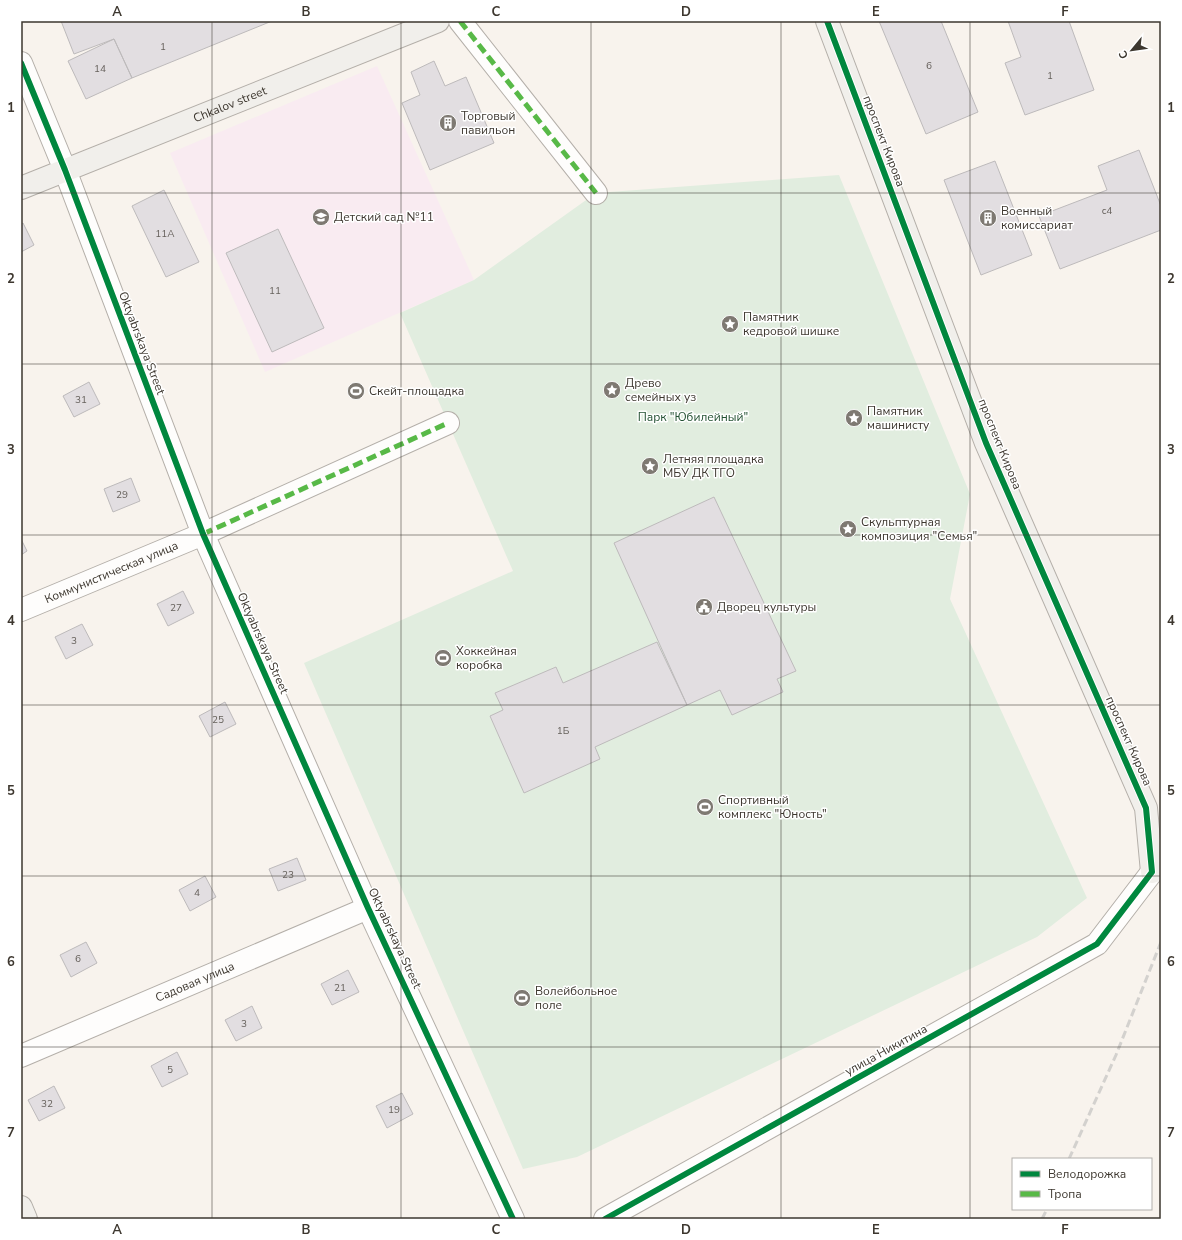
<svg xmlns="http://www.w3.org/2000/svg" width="1182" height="1240" viewBox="0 0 1182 1240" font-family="'Nunito Sans',sans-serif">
<rect width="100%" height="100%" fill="#f8f3ed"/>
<path fill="#f9ebf1" d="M377,66L474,280L265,372L170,153Z"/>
<path fill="#e1eddf" d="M839,175L970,494L950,599L1087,898L1037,937L577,1157L523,1169L304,663L513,571L400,313L474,280L596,193Z"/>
<path fill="#e2dee1" stroke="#bdbabb" d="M61,21H272L132,78L114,39L74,54Z
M879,21H941L978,112L926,134Z
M1008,21H1069L1094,90L1025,115L1005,63L1021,57Z
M114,39L132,78L86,99L68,61Z
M434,61L445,86L466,77L494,143L430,170L402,103L420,95L411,72Z
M1139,150L1161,206V230L1060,269L1039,216L1107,190L1098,166Z
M995,161L1032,255L981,275L944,180Z
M164,190L199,262L166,277L132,206Z
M23,223L34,245L21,252V224Z
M278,229L324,328L272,352L226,253Z
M89,382L100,404L74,417L63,396Z
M131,478L140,501L113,512L104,489Z
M714,497L796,671L777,679L783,692L732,715L720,690L687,705L614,543Z
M21,539L27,551L21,555Z
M183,591L194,613L168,626L157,604Z
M82,624L93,645L66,659L55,637Z
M657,642L687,705L595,747L600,759L524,793L490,716L503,710L495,693L556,667L563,683Z
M225,702L236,724L210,737L199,716Z
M297,858L306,880L278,891L269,869Z
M205,876L216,897L190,911L179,890Z
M86,942L97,963L71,977L60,955Z
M348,970L359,992L332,1005L321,984Z
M252,1006L262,1028L236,1041L225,1020Z
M177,1052L188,1074L162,1087L151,1066Z
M54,1086L65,1108L39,1121L28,1100Z
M402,1093L413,1114L387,1128L376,1106Z"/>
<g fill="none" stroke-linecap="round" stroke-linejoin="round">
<defs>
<g id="street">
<path d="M460,21L596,193"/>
<path d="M21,63L65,170L203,534L368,908L513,1219"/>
<path id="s1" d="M21,610L203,534L448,423"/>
<path id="s2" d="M21,1056L368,908"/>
<path d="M605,1219L1097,944L1152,872"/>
</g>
<g id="secondary">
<path d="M827,21L986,443L1146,808L1152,872"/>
<path id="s3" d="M21,188L438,21"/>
<path d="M21,1207L26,1219"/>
</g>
</defs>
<use href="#street" stroke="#b4afa9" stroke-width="24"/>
<use href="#secondary" stroke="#b4afa9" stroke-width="24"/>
<use href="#street" stroke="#fefdfc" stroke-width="22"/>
<use href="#secondary" stroke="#f1efeb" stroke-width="22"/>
<path stroke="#d3d1ce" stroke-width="3" stroke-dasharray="8 4" stroke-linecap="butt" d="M1069,1159L1116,1055L1161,942
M1042,1219L1047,1209"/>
<path stroke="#58b947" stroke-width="5" stroke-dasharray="10 5" stroke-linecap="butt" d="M460,21L596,193
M203,534L448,423"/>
<defs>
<path id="cycleway" d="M21,63L65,170L203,534L368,908L513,1219
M605,1219L1097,944L1152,872L1146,808L986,443L827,21"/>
</defs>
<use href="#cycleway" stroke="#fff" stroke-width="8"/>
<use href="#cycleway" stroke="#00873e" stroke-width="6"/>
</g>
<path fill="none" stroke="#3d372f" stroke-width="1" stroke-opacity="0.55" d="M212,21V1219M401,21V1219M591,21V1219M781,21V1219M970,21V1219M21,193H1161M21,364H1161M21,535H1161M21,705H1161M21,876H1161M21,1047H1161"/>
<defs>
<symbol id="building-disc" viewBox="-11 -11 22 22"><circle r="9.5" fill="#7e7972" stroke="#fff"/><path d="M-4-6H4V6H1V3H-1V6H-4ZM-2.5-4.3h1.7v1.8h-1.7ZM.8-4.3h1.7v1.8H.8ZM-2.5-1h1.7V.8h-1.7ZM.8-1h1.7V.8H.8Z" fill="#fff"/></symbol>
<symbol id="school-disc" viewBox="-11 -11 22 22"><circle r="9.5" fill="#7e7972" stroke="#fff"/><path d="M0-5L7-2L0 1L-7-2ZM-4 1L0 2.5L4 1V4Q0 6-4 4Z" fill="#fff"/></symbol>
<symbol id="sight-disc" viewBox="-11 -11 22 22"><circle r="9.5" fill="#7e7972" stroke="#fff"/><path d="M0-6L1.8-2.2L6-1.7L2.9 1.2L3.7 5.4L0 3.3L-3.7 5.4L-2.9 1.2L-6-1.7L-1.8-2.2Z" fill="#fff"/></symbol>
<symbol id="stadium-disc" viewBox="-11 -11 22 22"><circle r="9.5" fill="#7e7972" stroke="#fff"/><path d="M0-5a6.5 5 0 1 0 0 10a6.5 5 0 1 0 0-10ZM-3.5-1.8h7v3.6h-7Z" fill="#fff"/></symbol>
<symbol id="civic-disc" viewBox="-11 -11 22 22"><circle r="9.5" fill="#7e7972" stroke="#fff"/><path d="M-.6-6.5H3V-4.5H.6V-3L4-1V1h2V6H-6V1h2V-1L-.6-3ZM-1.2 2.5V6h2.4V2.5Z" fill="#fff"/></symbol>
</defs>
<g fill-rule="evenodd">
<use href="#building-disc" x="438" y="113" width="20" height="20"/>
<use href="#school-disc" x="311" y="207" width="20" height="20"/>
<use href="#building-disc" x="978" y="208" width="20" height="20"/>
<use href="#sight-disc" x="720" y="314" width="20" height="20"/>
<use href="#sight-disc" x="602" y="380" width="20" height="20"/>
<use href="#stadium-disc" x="346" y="381" width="20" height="20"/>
<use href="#sight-disc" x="844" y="408" width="20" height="20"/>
<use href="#sight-disc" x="640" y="456" width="20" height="20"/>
<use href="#sight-disc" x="838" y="519" width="20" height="20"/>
<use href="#civic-disc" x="694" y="597" width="20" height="20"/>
<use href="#stadium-disc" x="433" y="648" width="20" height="20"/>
<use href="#stadium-disc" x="695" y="797" width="20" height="20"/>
<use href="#stadium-disc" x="512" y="988" width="20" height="20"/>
</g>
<g text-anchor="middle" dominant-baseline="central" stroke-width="3" stroke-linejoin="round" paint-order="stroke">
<g font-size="10" fill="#66615c">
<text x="163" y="47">1</text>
<text x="929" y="66">6</text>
<text x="100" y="69">14</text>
<text x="1050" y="76">1</text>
<text x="1107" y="211">с4</text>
<text x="165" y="234">11А</text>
<text x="275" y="291">11</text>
<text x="81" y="400">31</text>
<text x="122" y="495">29</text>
<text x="176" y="608">27</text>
<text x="74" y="641">3</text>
<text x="218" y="720">25</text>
<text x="563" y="731">1Б</text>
<text x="288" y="875">23</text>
<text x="197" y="893">4</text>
<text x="78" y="959">6</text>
<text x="340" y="988">21</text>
<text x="244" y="1024">3</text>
<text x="170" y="1070">5</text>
<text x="47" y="1104">32</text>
<text x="394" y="1110">19</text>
</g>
<g font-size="12" fill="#3d372f" stroke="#fff">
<text stroke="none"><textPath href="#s3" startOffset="225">Chkalov street</textPath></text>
<text transform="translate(884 141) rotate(69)">проспект Кирова</text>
<text transform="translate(142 343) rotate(69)">Oktyabrskaya Street</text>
<text transform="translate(1000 444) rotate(68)">проспект Кирова</text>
<text stroke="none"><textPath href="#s1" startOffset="98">Коммунистическая улица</textPath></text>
<text transform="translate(263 643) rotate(66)">Oktyabrskaya Street</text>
<text transform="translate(1129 741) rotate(66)">проспект Кирова</text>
<text transform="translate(395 938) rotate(65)">Oktyabrskaya Street</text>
<text stroke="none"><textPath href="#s2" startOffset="189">Садовая улица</textPath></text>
<text transform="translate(886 1050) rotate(-29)">улица Никитина</text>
</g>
<g font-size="12" fill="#3d372f" stroke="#fff" text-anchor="start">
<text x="461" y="116">Торговый<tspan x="461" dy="14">павильон</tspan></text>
<text x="1001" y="211">Военный<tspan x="1001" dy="14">комиссариат</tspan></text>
<text x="334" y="217">Детский сад №11</text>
<text x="743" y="317">Памятник<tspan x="743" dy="14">кедровой шишке</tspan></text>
<text x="625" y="383">Древо<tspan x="625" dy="14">семейных уз</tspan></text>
<text x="369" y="391">Скейт-площадка</text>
<text x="867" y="411">Памятник<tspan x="867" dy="14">машинисту</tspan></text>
<text x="663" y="459">Летняя площадка<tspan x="663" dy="14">МБУ ДК ТГО</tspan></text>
<text x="861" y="522">Скульптурная<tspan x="861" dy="14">композиция "Семья"</tspan></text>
<text x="717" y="607">Дворец культуры</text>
<text x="456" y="651">Хоккейная<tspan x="456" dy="14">коробка</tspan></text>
<text x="718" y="800">Спортивный<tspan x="718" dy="14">комплекс "Юность"</tspan></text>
<text x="535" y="991">Волейбольное<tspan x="535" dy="14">поле</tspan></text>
</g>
<g font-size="12" fill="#235132" stroke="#fff">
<text x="693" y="417">Парк "Юбилейный"</text>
</g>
</g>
<rect width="1182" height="1240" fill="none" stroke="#ffffff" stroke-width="44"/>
<rect x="1012" y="1158" width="140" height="52" fill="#ffffff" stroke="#b1afac"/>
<rect x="1020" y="1171" width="20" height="6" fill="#00873e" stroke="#b1afac"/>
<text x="1048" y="1178" font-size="12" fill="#3d372f">Велодорожка</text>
<rect x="1020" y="1191" width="20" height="6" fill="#58b947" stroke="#b1afac"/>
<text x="1048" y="1198" font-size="12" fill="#3d372f">Тропа</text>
<g transform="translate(1132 50) rotate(241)" stroke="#ffffff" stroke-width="3" paint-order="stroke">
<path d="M0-3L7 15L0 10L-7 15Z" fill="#3d372f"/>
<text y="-6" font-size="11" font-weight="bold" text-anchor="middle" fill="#3d372f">С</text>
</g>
<rect x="22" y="22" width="1138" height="1196" fill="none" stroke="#3d372f" stroke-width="1.5"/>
<g font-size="13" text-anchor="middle" font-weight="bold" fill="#3d372f">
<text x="117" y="16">A</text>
<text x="306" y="16">B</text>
<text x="496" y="16">C</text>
<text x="686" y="16">D</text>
<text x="876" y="16">E</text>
<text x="1065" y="16">F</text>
<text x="11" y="112">1</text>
<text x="1171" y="112">1</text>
<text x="11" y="283">2</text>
<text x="1171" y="283">2</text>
<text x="11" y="454">3</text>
<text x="1171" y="454">3</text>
<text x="11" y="625">4</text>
<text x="1171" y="625">4</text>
<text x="11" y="795">5</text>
<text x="1171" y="795">5</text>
<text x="11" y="966">6</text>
<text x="1171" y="966">6</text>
<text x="11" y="1137">7</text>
<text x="1171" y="1137">7</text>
<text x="117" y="1234">A</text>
<text x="306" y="1234">B</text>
<text x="496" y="1234">C</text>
<text x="686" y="1234">D</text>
<text x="876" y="1234">E</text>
<text x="1065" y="1234">F</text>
</g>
</svg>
